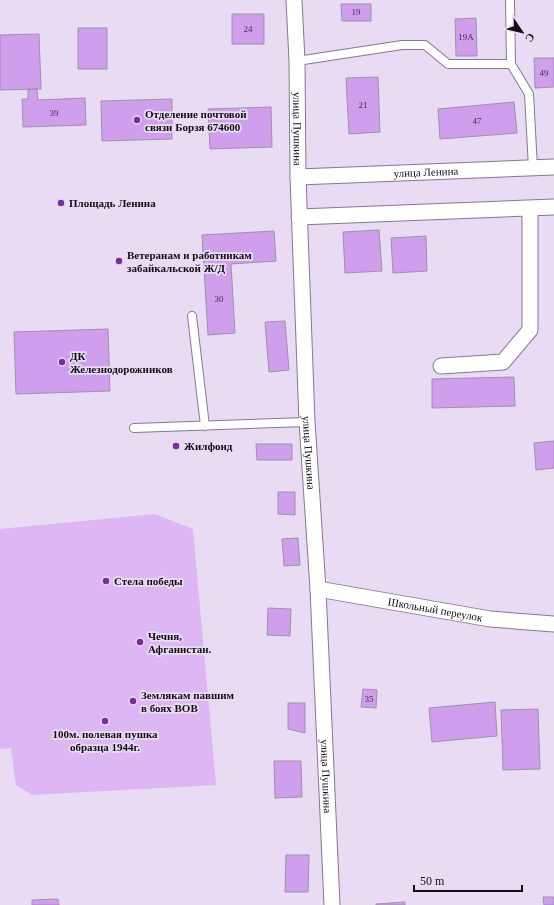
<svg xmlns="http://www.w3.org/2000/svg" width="554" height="905" viewBox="0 0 554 905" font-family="Georgia,serif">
<rect width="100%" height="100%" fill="#eadbf4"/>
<path fill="#ddb7f4" d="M155,514L193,529L216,785L32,795L16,785L11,748L0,749V529Z"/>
<path fill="#cf9eed" stroke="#9f91a9" d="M341,4H371V21H342Z
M232,14H264V44H232Z
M476,18L477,56H456L455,19Z
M78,28H107V69H78Z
M39,34L41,89L0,90V35Z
M534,58H554V87L535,88Z
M378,77L380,132L349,134L346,78Z
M28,89H37L38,100L85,98L86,125L23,127L22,99H28Z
M172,99V139L102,141L101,101Z
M514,102L517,133L440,139L438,109Z
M271,107L272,147L210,149L208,109Z
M379,230L382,271L345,273L343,232Z
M274,231L276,261L231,264L235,333L208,335L202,235Z
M426,236L427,271L393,273L391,238Z
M285,321L289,370L269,372L265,322Z
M108,329L110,391L16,394L14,332Z
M514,377L515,406L432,408V379Z
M554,441V468L536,470L534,443Z
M256,444H292V460H257Z
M278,492H295V515L278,514Z
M298,538L300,565L284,566L282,539Z
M268,608L291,609L290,636L267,635Z
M363,689L377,690L376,708L361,707Z
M495,702L497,736L432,742L429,708Z
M288,703H305V733L288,729Z
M538,709L540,769L503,770L501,710Z
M274,761H301L302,797L275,798Z
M286,855H309L308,892H285Z
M543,897H554V905H544Z
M58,899L59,905H32V900Z
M405,902V905H376V904Z"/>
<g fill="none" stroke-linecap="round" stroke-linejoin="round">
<defs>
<path id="service" d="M297,61L402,45H425L448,64H511L510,0
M511,64L529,94L533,168
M192,316L205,426
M134,428L307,422"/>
<g id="minor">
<path id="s1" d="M294,0L297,61L298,177L307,422L318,589L332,905"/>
<path id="s2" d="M298,177L554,167"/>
<path d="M299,217L554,207"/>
<path d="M441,366L503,362L530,330V209"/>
<path id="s3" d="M318,589L490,619L554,624"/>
</g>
</defs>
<use href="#service" stroke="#86788f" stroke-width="10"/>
<use href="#minor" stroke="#86788f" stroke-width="17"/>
<use href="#service" stroke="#fff" stroke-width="8"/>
<use href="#minor" stroke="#fff" stroke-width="15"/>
</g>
<g fill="#792d9f" stroke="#eadbf4" stroke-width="1.5">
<circle cx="137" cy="120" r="4"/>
<circle cx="61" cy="203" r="4"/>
<circle cx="119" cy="261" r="4"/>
<circle cx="62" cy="362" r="4"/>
<circle cx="176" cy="446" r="4"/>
<circle cx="106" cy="581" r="4"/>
<circle cx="140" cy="642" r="4"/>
<circle cx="133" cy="701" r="4"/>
<circle cx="105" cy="721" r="4"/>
</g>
<g text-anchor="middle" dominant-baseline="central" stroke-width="3.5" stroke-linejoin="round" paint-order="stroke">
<g font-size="9" fill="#40304a">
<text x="356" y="12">19</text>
<text x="248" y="29">24</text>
<text x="466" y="37">19А</text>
<text x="544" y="73">49</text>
<text x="363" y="105">21</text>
<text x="54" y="113">39</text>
<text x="477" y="121">47</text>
<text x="219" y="299">30</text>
<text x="369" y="699">35</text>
</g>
<g font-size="11" font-weight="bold" fill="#100b13" stroke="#eadbf4" text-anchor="start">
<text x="145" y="114">Отделение почтовой<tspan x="145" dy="13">связи Борзя 674600</tspan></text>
<text x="69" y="203">Площадь Ленина</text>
<text x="127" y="255">Ветеранам и работникам<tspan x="127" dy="13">забайкальской Ж/Д</tspan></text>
<text x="70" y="356">ДК<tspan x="70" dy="13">Железнодорожников</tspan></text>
<text x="184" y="446">Жилфонд</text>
<text x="114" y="581">Стела победы</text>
<text x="148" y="636">Чечня,<tspan x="148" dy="13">Афганистан.</tspan></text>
<text x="141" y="695">Землякам павшим<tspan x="141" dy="13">в боях ВОВ</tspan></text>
<text x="105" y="734" text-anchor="middle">100м. полевая пушка<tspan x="105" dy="13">образца 1944г.</tspan></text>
</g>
<g font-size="11" fill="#100b13" stroke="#eadbf4">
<text stroke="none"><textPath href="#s1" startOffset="129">улица Пушкина</textPath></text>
<text stroke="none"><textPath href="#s2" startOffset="128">улица Ленина</textPath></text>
<text stroke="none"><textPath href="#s1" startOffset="453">улица Пушкина</textPath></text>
<text stroke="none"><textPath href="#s3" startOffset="119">Школьный переулок</textPath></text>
<text stroke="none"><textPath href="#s1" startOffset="777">улица Пушкина</textPath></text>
</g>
</g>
<g transform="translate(522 32) rotate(125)" stroke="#eadbf4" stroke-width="3" paint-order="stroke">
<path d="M0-3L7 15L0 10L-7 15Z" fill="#100b13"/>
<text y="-6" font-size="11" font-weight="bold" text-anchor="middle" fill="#100b13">С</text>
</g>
<path d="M414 885v6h108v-6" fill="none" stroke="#100b13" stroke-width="2"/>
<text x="420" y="885" font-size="12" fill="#100b13" stroke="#eadbf4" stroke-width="3" paint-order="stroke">50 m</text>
</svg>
